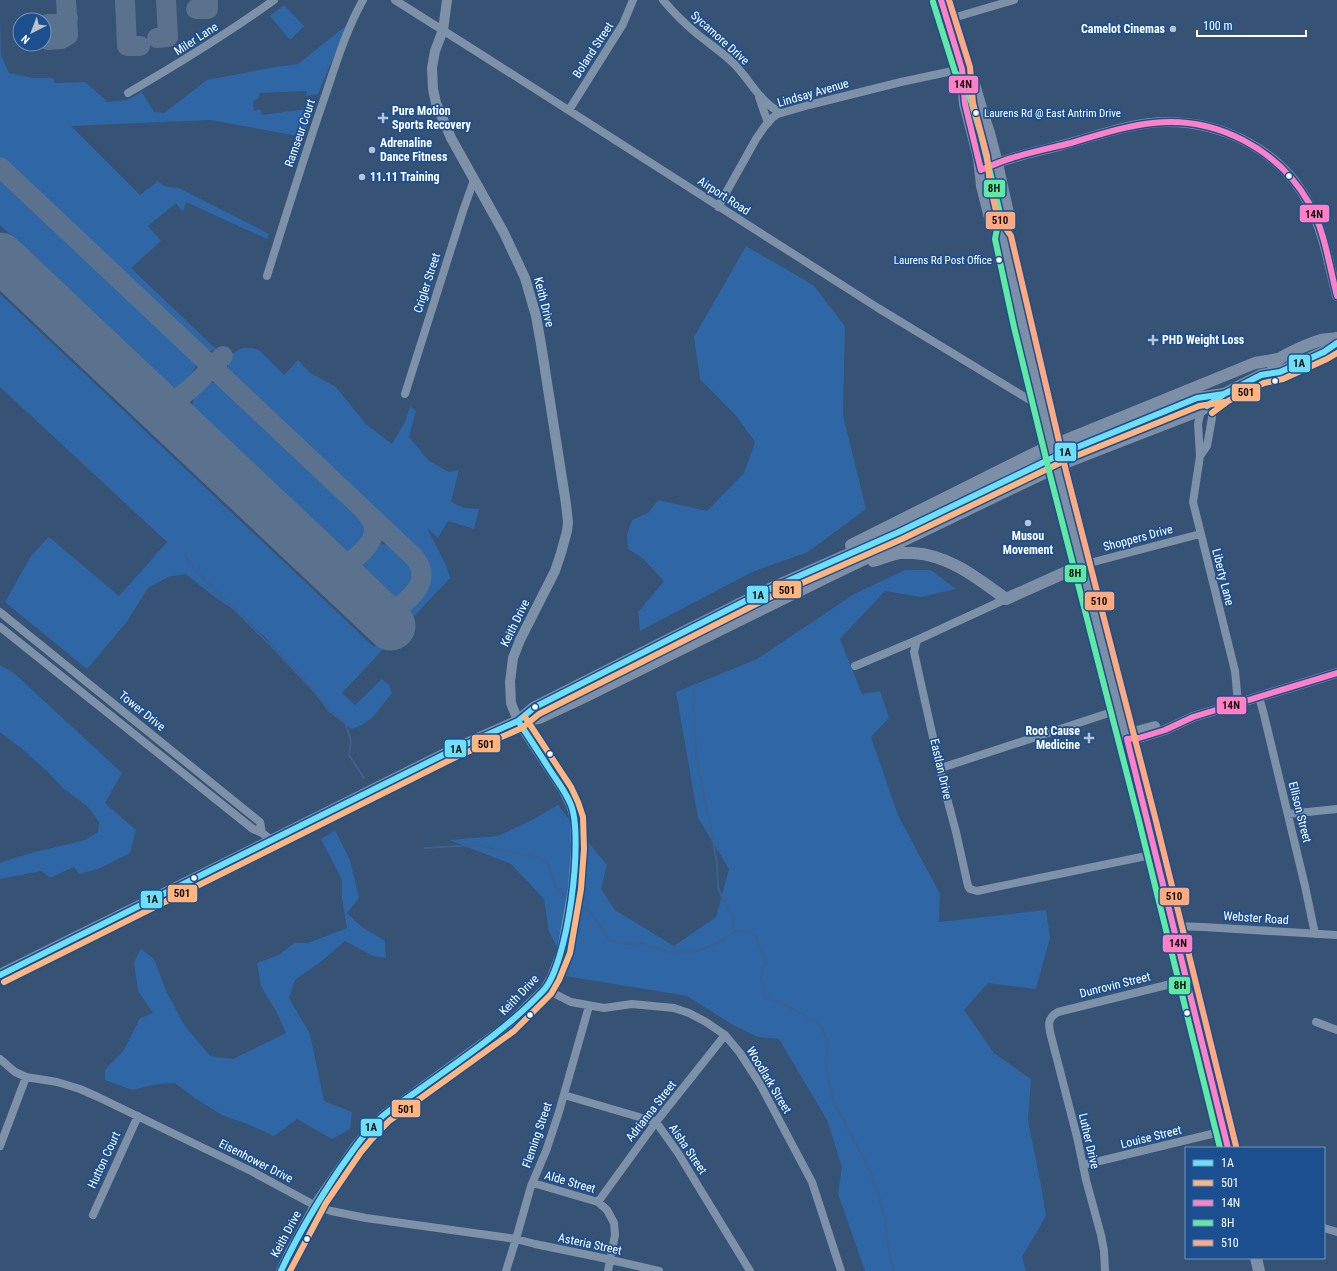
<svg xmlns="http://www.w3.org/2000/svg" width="1337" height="1271" viewBox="0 0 1337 1271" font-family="'Roboto Condensed',sans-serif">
<rect width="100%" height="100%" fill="#365274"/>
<path fill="#2f66a5" d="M284,5L304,26L290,40L270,16Z
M0,15L1,55L9,73L33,78H53L55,83L85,82L108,102L127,100L142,92L154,112L164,113L207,80L275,67L298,64L347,25L318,94L306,96L307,91L260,93L258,99L253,101L254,111L260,109L262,115L306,109L309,104L312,108L304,136L293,135L210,120L71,126L140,195L158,181L166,187L179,188L269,234L267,239L186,202L183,212L176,203L148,226L161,241L131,268L217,350L208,351L0,157Z
M0,177L190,355L196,366C191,380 187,383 174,390L0,225Z
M746,246L813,285L845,326L843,415L866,509L808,552L752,572L640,631L638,612L664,581L642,558L628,549L627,535L632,520L648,513L658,500L707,511L744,473L755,442L737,417L700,379L694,337Z
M0,294L374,647L419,599C429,584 431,577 425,560L230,376C221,356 242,341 260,351L284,375L298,360L310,373L335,386L366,424L392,444L405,422L410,406L416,411L409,437L429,461L449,472L459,470L451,502L464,508L479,509L474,529L448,521L438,538L427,528L446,565L450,578L342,693L355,705L382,679L389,685L392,693C379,709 371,724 351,729L334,716L306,684L283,660L267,639L236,611L213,596L186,574L168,577L148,588L126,623L87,669L5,602L31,556L49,537L119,596L167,542L0,387Z
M207,383H216L225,389L362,518C373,533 361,545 349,554L192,407C195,394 195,390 207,383Z
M381,544C390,545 396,550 402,556C405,560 410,564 412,568C419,582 406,592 397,599L360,565C365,555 372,550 381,544Z
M905,570H931L956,589L921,597L885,591L840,639L862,694L880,691L889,718L871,737L898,815L940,894L939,922L1046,910L1050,938L1036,989L988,983L964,1010L994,1053L1031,1079L1028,1120L1041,1185L1046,1216L1022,1257L1026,1271H865L838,1194L842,1167L827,1120L779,1039L758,1037L733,1025L687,996L565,976L561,955L549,932L544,899L511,864L449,840L498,836L528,822L558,805L607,865L601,889L615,910L674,946L716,917L729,869L698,818L676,692L757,659L854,594Z
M0,665L14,673L122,773L105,803L136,830L130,853L98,869L79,874L74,867L50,878L42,871L0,879V863L27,854L85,840L98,832L99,822L88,807L63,788L47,771L23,750L0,732Z
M335,830L350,860L359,898L347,913L362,927L385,941L386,958L373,956L345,941L322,961L295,980L289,998L310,1034L324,1101L352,1112L350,1129L332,1139L297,1119L274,1136L250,1125L222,1115L196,1099L175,1083L158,1084L132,1090L105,1080V1070L124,1050L140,1018L153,1013L138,991L134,962L141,949L154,959L167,993L185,1026L210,1056L233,1059L286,1033L277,1013L261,986L257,963L279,955L294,943H308L347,928L342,899V880L321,839Z"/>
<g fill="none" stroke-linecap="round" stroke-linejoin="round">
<path stroke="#3b618d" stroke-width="2" d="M185,556L190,564L196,571L300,675L310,686L329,711L345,722L351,741L349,755L364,778
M693,689L696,754L717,863L718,887L723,901L732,913L735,932L745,930L755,936L766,963C756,979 763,979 765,996L770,1000L788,1006L806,1016L822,1028L828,1043L826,1061L829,1083L834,1102L871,1173L883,1210L890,1256L894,1271
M425,848L475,845L544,859L548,864L555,885L564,895
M578,904C583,907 588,909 591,913C599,921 601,933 610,940C620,946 629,942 640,944C649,945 658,949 666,951C695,956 712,947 735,932"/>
<path stroke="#5a728e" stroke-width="20" d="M125,0L127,46H140
M196,9H208V0
M48,24H63L68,18
M157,38L168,37L166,0
M48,40L61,39L68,35L66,0
M0,167L415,558C428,576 420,589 405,602C399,607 393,611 385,612C380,612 375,609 370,607
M148,397C153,400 158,404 165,403C181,403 211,368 223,356
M182,429C174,416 175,407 183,394
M320,559C324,562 329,565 334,566C350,567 373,546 374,530C374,524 370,518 366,513"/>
<path stroke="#5a728e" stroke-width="49" d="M0,257L391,626"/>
<path stroke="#7d92a8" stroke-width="8" d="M395,0L482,55L878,308L1043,408
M663,0C673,12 684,23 696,33C707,42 719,50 730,60C749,77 756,98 780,113
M946,20L1014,0
M128,93C178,64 227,34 274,0
M759,97L768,123
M569,110L623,24L633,0
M718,207L756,139L765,126L772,118L778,114L809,105L901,82L962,69
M267,276C285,218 303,160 323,102C335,67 345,32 363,0
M405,394L463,211L474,180
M1200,407L1201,410L1198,424L1200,456L1193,502L1235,671L1238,703
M1200,456L1207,446L1212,418V402
M1082,565L1200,534
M1006,599L917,640L914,652L944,787L956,832L968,886L970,889L977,891L1156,854
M0,612L260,822L262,833
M0,627L253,829L262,833L273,841
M855,666L917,640
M1259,697L1264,715L1305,886L1315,934
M941,768L1118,710
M1288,814L1337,809
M1173,926L1203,927L1337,935
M545,989L571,1002L604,1008L632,1004L674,1008L689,1013L706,1022L725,1035L740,1053L760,1084L812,1182L841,1271
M1316,1022L1337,1030
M0,1059L15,1072L26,1077L57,1082L80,1089L98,1097L251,1171L316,1206L331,1211L366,1218L516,1239L535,1244L598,1257L659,1271
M564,1095L656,1122L678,1153L750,1271
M0,1146L26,1077
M1083,1165L1224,1131
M533,1183L598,1202L607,1210L614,1223L615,1235L608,1271
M598,1202L656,1122L725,1035
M93,1215L138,1116
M1324,1228L1337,1232
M506,1271L516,1239L531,1186L546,1151L559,1112L589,1006
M1105,1271L1104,1251L1101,1235L1086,1180L1077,1137L1050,1032C1048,1022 1049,1017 1058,1012L1187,980"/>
<path stroke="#7d92a8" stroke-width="10" d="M981,170C989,167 997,163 1006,160C1027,153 1049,149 1070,143C1102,134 1134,122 1167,122C1225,122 1282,152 1309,204C1324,232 1329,265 1337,296
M1127,739L1139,738L1165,730L1193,717L1337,673
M1127,739L1137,731L1155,726
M281,1271L290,1252L319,1199L355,1147L365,1135L384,1115L508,1025L545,989L552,977L562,951L573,888L576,848L575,818L571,805L564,791L518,721L511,703L510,682L513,658L520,640L555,571L561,553L567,531L568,522L566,504L541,344L536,316L525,278L504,233L451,138L436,103L433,89L432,68L435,51L443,30L447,0"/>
<path stroke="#7d8ea7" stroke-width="12" d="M941,0L962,69L965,104L979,158L982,186L990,218L1003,238L1053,450
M962,69L974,84L983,115L989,133L997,163L1008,213L1003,238
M1272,364C1282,355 1308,344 1321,340C1326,339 1332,339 1337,338
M1058,473L1147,819L1228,1148
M851,545L1039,451L1255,363L1278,359
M873,561C882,559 891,554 900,553C904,553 909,553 913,553C949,555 977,578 1006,599L1082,565
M518,721L539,718L584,697L829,576L1067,462L1201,410L1224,394L1261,375L1280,372L1324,352L1337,343
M0,975L261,846L453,750L518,721L535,707L765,591L899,532L1063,453L1197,398L1224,394
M1256,1258L1259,1271"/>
<path stroke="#7d8ea7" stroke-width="12" d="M1053,450L1058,473"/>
<defs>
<path id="bus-1" d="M1207,406L1224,394L1261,375L1280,372L1324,352L1337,343
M0,975L453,750L518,721L535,707L765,591L899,532L1063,453L1197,398L1224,394
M281,1271C298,1234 318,1201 341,1167C354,1149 367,1129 384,1115C396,1105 409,1097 420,1089C463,1058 507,1029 543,991C568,965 584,838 571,805C566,792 557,781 550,770C539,753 529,737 518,721"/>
<path id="bus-2" d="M1212,413L1228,401L1264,383L1283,379L1327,359L1337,353
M4,982L456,757L522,728L539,714L768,598L902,539L1066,460L1199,406L1225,402
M290,1271L326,1203L361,1152L371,1140L389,1121L514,1031L551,994L559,980L570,953L581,889L584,849L583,817L578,802L571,787L525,717"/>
<path id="bus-3" d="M941,0L962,69L965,104L981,170
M981,170C991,166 1001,161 1012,158C1031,152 1051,148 1071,143C1098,135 1125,126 1153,123C1216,116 1278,149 1309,203C1325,231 1329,265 1337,296
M1127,739L1228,1148
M1127,739L1139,738L1165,730L1193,717L1337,673"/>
<path id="bus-4" d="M933,2L955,72L967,88L981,135L1000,213L995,239L1014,327L1050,475L1139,821L1220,1148"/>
<path id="bus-5" d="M949,0L970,67L973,103L987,156L990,185L997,215L1011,236L1066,471L1155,817L1236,1146"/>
</defs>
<use href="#bus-1" stroke="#1b4f8f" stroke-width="9"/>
<use href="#bus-2" stroke="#1b4f8f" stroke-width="9"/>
<use href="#bus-3" stroke="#1b4f8f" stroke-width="9"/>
<use href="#bus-4" stroke="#1b4f8f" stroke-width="9"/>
<use href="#bus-5" stroke="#1b4f8f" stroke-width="9"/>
<use href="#bus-1" stroke="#6ddff8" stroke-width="6"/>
<use href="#bus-2" stroke="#ffb580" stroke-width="6"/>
<use href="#bus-3" stroke="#ff80c5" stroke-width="6"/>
<use href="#bus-4" stroke="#60e9a3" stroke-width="6"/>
<use href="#bus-5" stroke="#ffa980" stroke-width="6"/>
</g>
<g fill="#b9c2ce" stroke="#1b4f8f" stroke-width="1.5">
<circle cx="1173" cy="29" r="4"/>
<path d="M381 112h4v4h4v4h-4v4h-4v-4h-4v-4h4z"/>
<circle cx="372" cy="150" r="4"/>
<circle cx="362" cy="177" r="4"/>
<path d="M1151 334h4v4h4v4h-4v4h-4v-4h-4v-4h4z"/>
<circle cx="1028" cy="523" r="4"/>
<path d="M1087 732h4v4h4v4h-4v4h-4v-4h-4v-4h4z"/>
</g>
<g fill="#fff" stroke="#1b4f8f" stroke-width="1.5">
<circle cx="976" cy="113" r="3.5"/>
<circle cx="1289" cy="176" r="3.5"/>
<circle cx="999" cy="260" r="3.5"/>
<circle cx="1275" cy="381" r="3.5"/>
<circle cx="535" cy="707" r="3.5"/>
<circle cx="550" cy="754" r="3.5"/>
<circle cx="194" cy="878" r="3.5"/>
<circle cx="1187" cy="1013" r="3.5"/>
<circle cx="530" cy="1015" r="3.5"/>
<circle cx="307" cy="1239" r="3.5"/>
</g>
<g text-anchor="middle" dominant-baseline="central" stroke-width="3.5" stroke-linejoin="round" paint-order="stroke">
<g font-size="11" fill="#fff" stroke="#1b4f8f" text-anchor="start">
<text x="984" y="113">Laurens Rd @ East Antrim Drive</text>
<text x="992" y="260" text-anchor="end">Laurens Rd Post Office</text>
</g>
<g font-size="12" font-weight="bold" fill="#fff" stroke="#1b4f8f" text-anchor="start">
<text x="1165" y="29" text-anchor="end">Camelot Cinemas</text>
<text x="392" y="111">Pure Motion<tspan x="392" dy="14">Sports Recovery</tspan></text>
<text x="380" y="143">Adrenaline<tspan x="380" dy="14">Dance Fitness</tspan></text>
<text x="370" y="177">11.11 Training</text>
<text x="1162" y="340">PHD Weight Loss</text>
<text x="1028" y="536" text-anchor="middle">Musou<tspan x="1028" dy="14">Movement</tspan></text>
<text x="1080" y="731" text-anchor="end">Root Cause<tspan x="1080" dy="14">Medicine</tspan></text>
</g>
<g font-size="12" fill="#fff" stroke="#1b4f8f">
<text transform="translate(720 38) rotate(42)">Sycamore Drive</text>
<text transform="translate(196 39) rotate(-33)">Miler Lane</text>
<text transform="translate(593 50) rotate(-57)">Boland Street</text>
<text transform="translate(813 93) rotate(-16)">Lindsay Avenue</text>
<text transform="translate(300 133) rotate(-71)">Ramseur Court</text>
<text transform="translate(724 196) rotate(33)">Airport Road</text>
<text transform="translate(427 283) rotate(-72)">Crigler Street</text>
<text transform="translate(544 302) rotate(76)">Keith Drive</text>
<text transform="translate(1138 538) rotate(-15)">Shoppers Drive</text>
<text transform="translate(1223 577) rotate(76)">Liberty Lane</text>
<text transform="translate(515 623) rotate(-64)">Keith Drive</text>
<text transform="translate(142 711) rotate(39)">Tower Drive</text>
<text transform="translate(941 769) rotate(77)">Eastlan Drive</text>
<text transform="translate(1300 812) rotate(76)">Ellison Street</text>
<text transform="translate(1256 918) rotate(4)">Webster Road</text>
<text transform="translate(1115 985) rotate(-14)">Dunrovin Street</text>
<text transform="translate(519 995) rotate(-46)">Keith Drive</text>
<text transform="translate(769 1080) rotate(59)">Woodlark Street</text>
<text transform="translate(651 1111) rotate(-52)">Adrianna Street</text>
<text transform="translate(537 1135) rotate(-71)">Fleming Street</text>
<text transform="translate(1151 1137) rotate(-14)">Louise Street</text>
<text transform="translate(1089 1141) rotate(77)">Luther Drive</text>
<text transform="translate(688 1149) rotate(56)">Aisha Street</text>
<text transform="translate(104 1160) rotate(-65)">Hutton Court</text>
<text transform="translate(256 1161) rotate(27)">Eisenhower Drive</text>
<text transform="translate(570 1182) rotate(16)">Alde Street</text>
<text transform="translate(286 1234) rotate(-62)">Keith Drive</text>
<text transform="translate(590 1244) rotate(12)">Asteria Street</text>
</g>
</g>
<g stroke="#1b4f8f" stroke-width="1.5">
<rect x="948" y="75" width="31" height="19" rx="4" fill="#ff80c5"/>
<rect x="983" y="179" width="23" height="19" rx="4" fill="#60e9a3"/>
<rect x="1299" y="204" width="31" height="19" rx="4" fill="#ff80c5"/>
<rect x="985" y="211" width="31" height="19" rx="4" fill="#ffa980"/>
<rect x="1288" y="354" width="23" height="19" rx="4" fill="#6ddff8"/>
<rect x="1231" y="383" width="30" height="19" rx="4" fill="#ffb580"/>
<rect x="1054" y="442" width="23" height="20" rx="4" fill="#6ddff8"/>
<rect x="1064" y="564" width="23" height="19" rx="4" fill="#60e9a3"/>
<rect x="772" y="580" width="30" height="19" rx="4" fill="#ffb580"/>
<rect x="746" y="585" width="23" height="19" rx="4" fill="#6ddff8"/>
<rect x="1084" y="591" width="31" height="20" rx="4" fill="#ffa980"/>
<rect x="1216" y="696" width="31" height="19" rx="4" fill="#ff80c5"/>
<rect x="471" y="734" width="30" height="19" rx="4" fill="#ffb580"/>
<rect x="444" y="739" width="23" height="19" rx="4" fill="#6ddff8"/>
<rect x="167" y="884" width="31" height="19" rx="4" fill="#ffb580"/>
<rect x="1159" y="887" width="31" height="19" rx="4" fill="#ffa980"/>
<rect x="140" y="890" width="23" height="19" rx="4" fill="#6ddff8"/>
<rect x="1162" y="934" width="31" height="19" rx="4" fill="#ff80c5"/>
<rect x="1168" y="976" width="23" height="19" rx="4" fill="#60e9a3"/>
<rect x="391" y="1099" width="30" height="19" rx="4" fill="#ffb580"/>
<rect x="360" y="1118" width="23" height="19" rx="4" fill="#6ddff8"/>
</g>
<g font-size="11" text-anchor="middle" font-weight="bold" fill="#111">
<text x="963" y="88">14N</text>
<text x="994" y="192">8H</text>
<text x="1314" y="218">14N</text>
<text x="1000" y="224">510</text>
<text x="1299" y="367">1A</text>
<text x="1246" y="396">501</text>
<text x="1065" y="456">1A</text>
<text x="1075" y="577">8H</text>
<text x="787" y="594">501</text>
<text x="758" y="599">1A</text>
<text x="1099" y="605">510</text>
<text x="1231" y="709">14N</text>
<text x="486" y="748">501</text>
<text x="456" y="753">1A</text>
<text x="182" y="897">501</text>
<text x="1174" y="900">510</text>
<text x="152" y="903">1A</text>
<text x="1178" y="947">14N</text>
<text x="1180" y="989">8H</text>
<text x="406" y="1113">501</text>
<text x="371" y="1131">1A</text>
</g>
<rect x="1185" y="1147" width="140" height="112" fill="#1b4f8f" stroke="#7695bc"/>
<rect x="1193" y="1160" width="20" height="6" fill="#6ddff8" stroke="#7695bc"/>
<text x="1221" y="1167" font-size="12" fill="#ffffff">1A</text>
<rect x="1193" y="1180" width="20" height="6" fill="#ffb580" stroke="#7695bc"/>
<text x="1221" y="1187" font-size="12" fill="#ffffff">501</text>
<rect x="1193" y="1200" width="20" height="6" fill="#ff80c5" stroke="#7695bc"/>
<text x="1221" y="1207" font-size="12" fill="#ffffff">14N</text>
<rect x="1193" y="1220" width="20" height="6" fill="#60e9a3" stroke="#7695bc"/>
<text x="1221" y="1227" font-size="12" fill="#ffffff">8H</text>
<rect x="1193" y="1240" width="20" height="6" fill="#ffa980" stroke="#7695bc"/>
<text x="1221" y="1247" font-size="12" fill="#ffffff">510</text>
<g transform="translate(32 32) rotate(222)"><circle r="19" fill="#1b4f8f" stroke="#7695bc"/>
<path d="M0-3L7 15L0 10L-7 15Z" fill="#b9c2ce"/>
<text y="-6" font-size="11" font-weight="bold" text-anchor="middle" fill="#ffffff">N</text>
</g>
<path d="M1197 30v6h109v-6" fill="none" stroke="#ffffff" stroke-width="2"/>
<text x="1203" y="30" font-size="12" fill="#ffffff" stroke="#1b4f8f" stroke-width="3" paint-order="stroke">100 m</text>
</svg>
